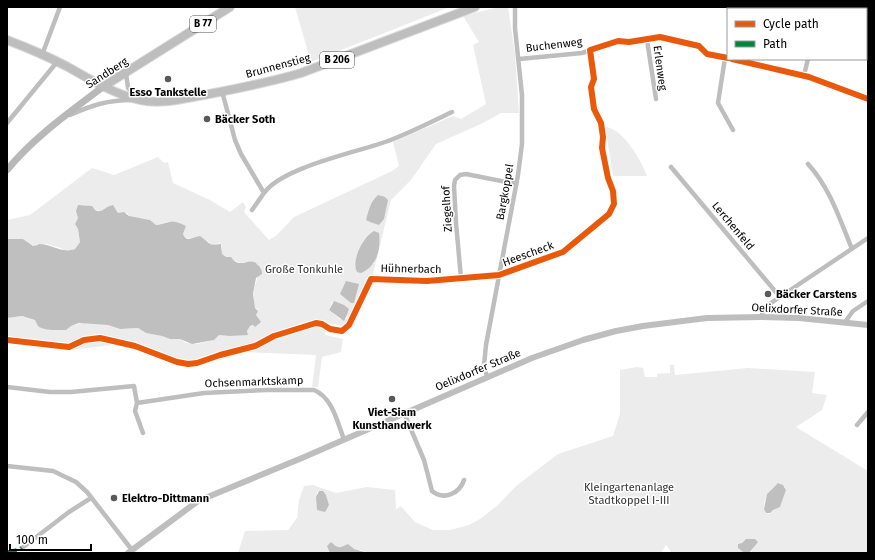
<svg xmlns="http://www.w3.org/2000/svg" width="875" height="560" viewBox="0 0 875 560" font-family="'Fira Sans',sans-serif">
<rect width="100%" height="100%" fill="#fff"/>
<path fill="#ececec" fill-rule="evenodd" d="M295,7H450L311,62Z
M499,7H508L515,54L519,113H501L483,123L436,144L411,180L391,200L373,274L368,280L347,324L343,326L327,323L325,335L343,339L341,352L322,357L318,387H312L316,355L243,352L210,363L186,367L175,364L137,347L122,344L70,350L11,340L7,342V318L22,316L35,320L37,322L64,330L71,326L83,323L108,325L120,329L138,328L146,333L162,336L170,339H180L186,343L197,344L214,340L219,335L230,336L248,334L247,331L250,326L256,325L259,323L256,315L258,309L255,308C251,293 256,282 261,268L249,262L241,263L226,257L222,255V245L219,243L213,246L210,245L209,242L198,236L192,239L184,237L183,234L186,226L171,221L156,225C154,224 153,222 151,221C144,216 132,221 127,213H118L113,206L111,205L101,212L89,206L82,205L77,215L78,218L75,224L78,229L80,242L75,249C66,252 65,250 58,247C53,246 52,246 47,244L33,246L23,239H7V220L30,215L92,168L114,175L158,157L164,163L168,162L173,183L210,200L230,212L243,202L246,207L244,212L269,240L277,235L294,217L392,171L399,166L393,142L453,116L461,119L486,104L473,45L479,42L463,16ZM364,240L379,246L374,264L356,258ZM332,302L349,309L346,319H340L329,310Z
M605,127C623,128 641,160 647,176H613Z
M670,365H674L675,375L748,368L815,372L812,393L827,395L822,410L796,427L868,471V553H672L666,545L661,553H368L361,550L336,547L329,551L330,553H238L245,531L288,530L297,518L299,500L304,486L313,485L336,493L367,487L395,490L396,508L395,510L401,506L415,522L433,530H450L469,525L480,519L498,505L516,486L558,454L613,436L620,414V370L637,367L643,368L645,377H657V374L670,373ZM779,483L785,487L786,490L780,507L773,510L769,514L766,513C760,501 770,489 779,483ZM319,491H321L326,495L329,505L327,508L317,510V492ZM746,539H755L754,546L751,552H743L738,548V544L742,543Z"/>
<path fill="#bfbfbf" d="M378,195L385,197L388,200L384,219L379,225L370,222L366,220C369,210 370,202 378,195Z
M78,205L92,206C100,218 104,206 113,205L118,213L124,212L129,216L150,220L156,225C173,223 168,218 186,226L183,234C187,244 194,236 200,236C212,244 207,246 221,244L222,254L226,257H231C239,269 248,259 254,262C256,262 257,265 259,266C261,269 262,270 262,274L256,278L253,294L255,308L258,311L256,315L261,322L255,327L253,325L250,326L247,331L248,335L230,336L219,335L214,340L192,344L180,339H170L162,336L146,333L138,328L120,329L108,325L79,323L71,326L66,330C59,330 44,331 38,326C37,324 36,322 35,320L22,316L7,318V239H23L33,246L38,245L39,244C52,244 62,254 75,249L80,242L78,229L75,224L78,218L76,211Z
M374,231L379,233C381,250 377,266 361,273L357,272C351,260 363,237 374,231Z
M346,281L359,284L354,303H351L340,294Z
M334,301L344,305L349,309L347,315L344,321L329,310Z
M778,483L783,485L786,490L780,507L773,510L770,513H766L764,509L767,494Z
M319,491H323L326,495L329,505L325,512L317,510L316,497Z
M746,539H755L758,542L749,553L743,552L738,548V544L742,543Z
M331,542C338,549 340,548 348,544L354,549L368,553H330L327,546Z"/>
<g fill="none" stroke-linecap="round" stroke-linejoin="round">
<defs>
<path id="primary" d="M7,40C28,48 49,57 68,67C91,80 114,94 140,100C161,105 188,98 209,94C240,88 271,82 301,73L475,7
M104,86L230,7"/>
</defs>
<use href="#primary" stroke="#dbdbdb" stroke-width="10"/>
<path stroke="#bebebe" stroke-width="4.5" d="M791,7L792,9
M647,40L656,99
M590,50L594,79L591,87L594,109L601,123L603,137L602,148L608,178L613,191L614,204L609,214
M42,55L60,7
M725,58L718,103L733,130
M519,59L582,53L618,41L629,42L647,40L657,37L699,46L707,54L728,58
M732,59L809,77L868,99
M126,73L128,88L135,94L143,98
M804,75L808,59
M222,91L235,140L241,154L264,193C282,167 358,152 388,141C410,133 431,122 452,112
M70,115C92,105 108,100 132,100
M7,123L57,62
M808,164C830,188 840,220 852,249
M671,167L780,297
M252,210L264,193
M461,278L456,223L454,186L455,180L460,175L466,174L516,184
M761,317L765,307L868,238
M845,322L853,311L868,301
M330,329L342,331L349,325L371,279L427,281L499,275L563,252
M487,377L484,365L486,345L518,175L522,144V95L515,28V7
M7,387L50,392H71L134,386L137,403L204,393L267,390H314C333,398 337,422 344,439
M137,403L135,411L143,433
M404,413L424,460L432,491C444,501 460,493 464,480
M857,425L868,412
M7,466L53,471L76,482L87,492L132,550
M22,548L69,512L91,498"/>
<path stroke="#bebebe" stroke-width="6" d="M128,553L198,501L302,458L532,358L583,340L616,331L643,326L707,318L761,317L799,318L868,325"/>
<path stroke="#b8b8b8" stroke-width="7" d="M7,170C34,137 70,112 104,86"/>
<use href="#primary" stroke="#bebebe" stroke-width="8"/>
<path stroke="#00873e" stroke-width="5" stroke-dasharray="10 5" stroke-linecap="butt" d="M7,553L20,550L22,548"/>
<defs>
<path id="cycleway" d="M732,59L809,77L868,99
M7,340L69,347L84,340L100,338L135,346L177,362L188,364L197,363L220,355L255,346L274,336L316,323L322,324L330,329L342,331L349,325L371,279L427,281L499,275L563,252L609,214L614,204L613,191L608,178L602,148L603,137L601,123L594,109L591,87L594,79L590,50L618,41L629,42L660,37L699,46L707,54L728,58"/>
</defs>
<use href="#cycleway" stroke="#fff" stroke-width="8"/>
<use href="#cycleway" stroke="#e8590c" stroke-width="6"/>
</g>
<g fill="#595959" stroke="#fff" stroke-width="1.5">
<circle cx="168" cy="79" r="4"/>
<circle cx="207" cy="119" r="4"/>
<circle cx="768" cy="294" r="4"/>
<circle cx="392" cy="399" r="4"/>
<circle cx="114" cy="498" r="4"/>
</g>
<g text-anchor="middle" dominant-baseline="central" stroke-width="3" stroke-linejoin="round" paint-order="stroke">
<g fill="#fff" stroke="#4c4c4c" stroke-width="1">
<rect x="190" y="16" width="26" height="16" rx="3"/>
<rect x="320" y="52" width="34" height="16" rx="3"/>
</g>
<g font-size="10" font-weight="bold" fill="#000">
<text x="203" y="24">B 77</text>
<text x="337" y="60">B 206</text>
</g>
<g font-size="11" fill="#000" stroke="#fff">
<text transform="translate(554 45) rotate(-7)">Buchenweg</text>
<text transform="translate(278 66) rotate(-15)">Brunnenstieg</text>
<text transform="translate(660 68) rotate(82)">Erlenweg</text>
<text transform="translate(107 73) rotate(-33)">Sandberg</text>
<text transform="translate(505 192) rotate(-80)">Bargkoppel</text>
<text transform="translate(447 209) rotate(-93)">Ziegelhof</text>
<text transform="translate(733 226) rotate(50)">Lerchenfeld</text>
<text transform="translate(528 254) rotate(-20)">Heescheck</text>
<text transform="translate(411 269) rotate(1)">Hühnerbach</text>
<text transform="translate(797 310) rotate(3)">Oelixdorfer Straße</text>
<text transform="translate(478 370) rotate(-23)">Oelixdorfer Straße</text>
<text transform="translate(254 382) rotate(-2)">Ochsenmarktskamp</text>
</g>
<g font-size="11" font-weight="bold" fill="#000" stroke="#fff" text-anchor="start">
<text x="168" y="92" text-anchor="middle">Esso Tankstelle</text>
<text x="215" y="119">Bäcker Soth</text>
<text x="776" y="294">Bäcker Carstens</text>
<text x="392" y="412" text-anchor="middle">Viet-Siam<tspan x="392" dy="13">Kunsthandwerk</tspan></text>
<text x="122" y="498">Elektro-Dittmann</text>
</g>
<g font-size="11" fill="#333" stroke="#fff">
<text x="304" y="269">Große Tonkuhle</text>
<text x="629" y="487">Kleingartenanlage<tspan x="629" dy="13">Stadtkoppel I-III</tspan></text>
</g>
</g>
<rect width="875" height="560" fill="none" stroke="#000000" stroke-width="16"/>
<rect x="727" y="8" width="140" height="52" fill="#ffffff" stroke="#999999"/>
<rect x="735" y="21" width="20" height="6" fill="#e8590c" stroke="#999999"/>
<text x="763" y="28" font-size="12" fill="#000000">Cycle path</text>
<rect x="735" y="41" width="20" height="6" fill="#00873e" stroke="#999999"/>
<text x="763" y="48" font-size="12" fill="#000000">Path</text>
<path d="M10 544v6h81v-6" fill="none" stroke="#000000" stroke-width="2"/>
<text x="16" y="544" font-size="12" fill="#000000" stroke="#ffffff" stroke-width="3" paint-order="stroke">100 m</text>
</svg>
